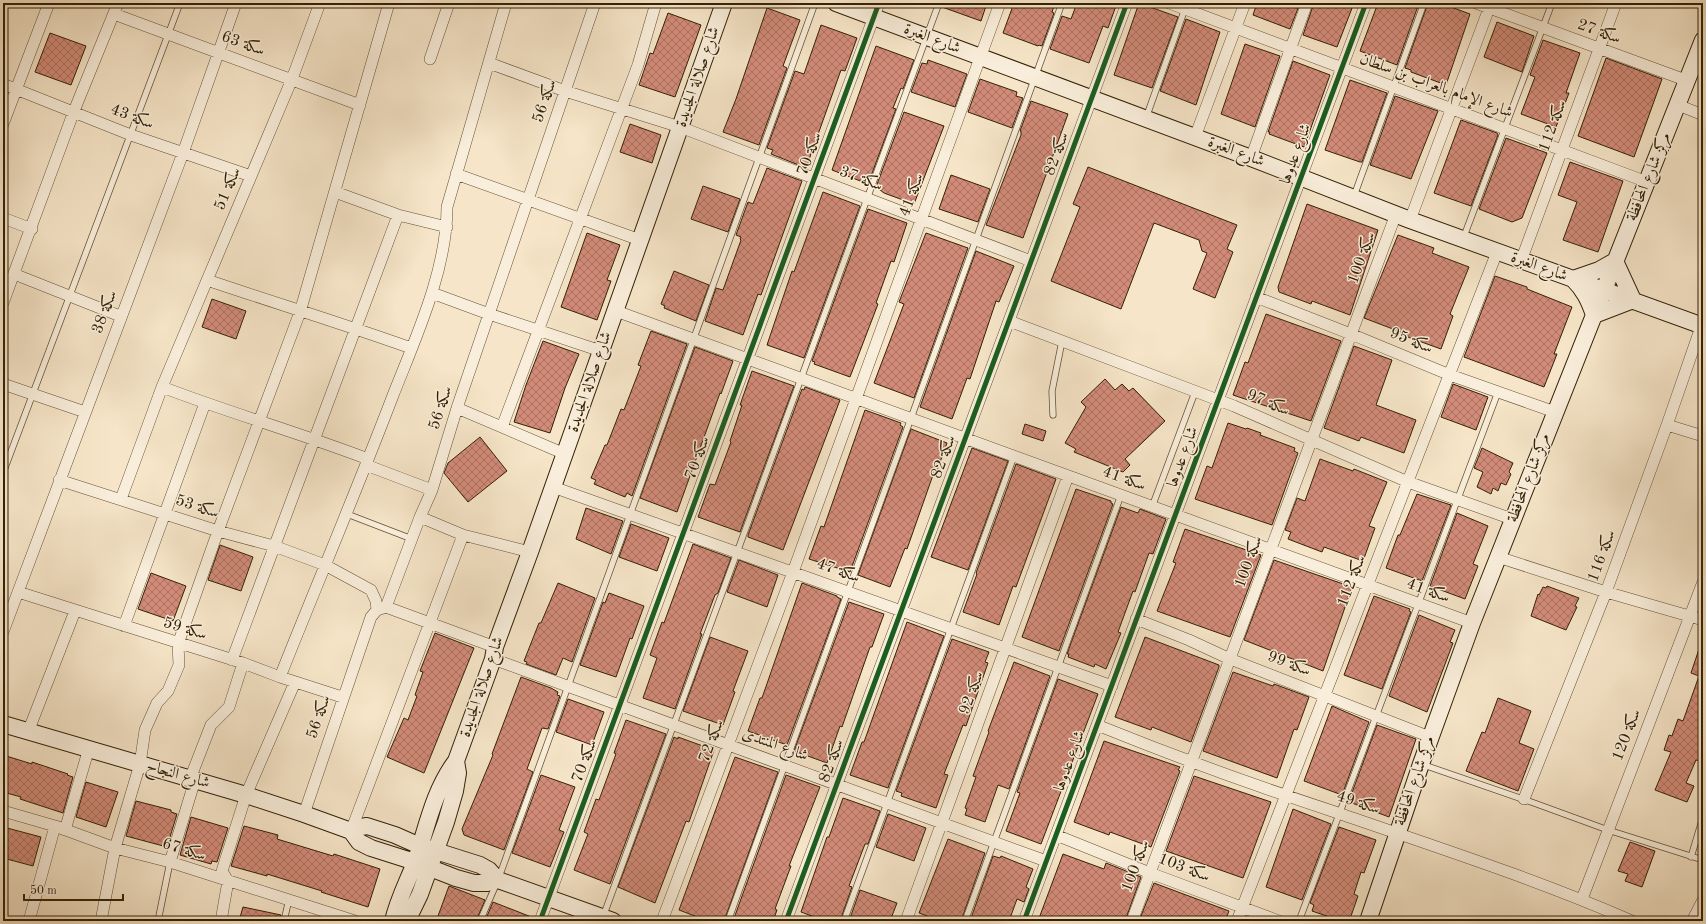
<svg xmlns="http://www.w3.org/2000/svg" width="1706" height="924" viewBox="0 0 1706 924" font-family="'Old Standard TT',Amiri,serif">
<defs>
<pattern id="building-cross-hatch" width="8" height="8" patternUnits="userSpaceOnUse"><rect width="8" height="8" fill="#d28b79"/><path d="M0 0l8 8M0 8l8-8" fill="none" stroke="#ab7161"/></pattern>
</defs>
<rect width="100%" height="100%" fill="#f6e5c8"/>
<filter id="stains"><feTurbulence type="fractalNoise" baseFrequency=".005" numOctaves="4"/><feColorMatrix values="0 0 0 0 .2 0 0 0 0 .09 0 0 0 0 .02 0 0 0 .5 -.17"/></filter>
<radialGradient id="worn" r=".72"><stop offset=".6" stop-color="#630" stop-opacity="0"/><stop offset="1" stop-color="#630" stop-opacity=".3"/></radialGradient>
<path fill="url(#building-cross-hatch)" stroke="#332105" d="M943,3H987L981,21L942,7Z
M1014,3H1055L1052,12L1054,13L1042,46L1039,45L1038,46L1003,33Z
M1077,3H1117L1108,28L1103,26L1089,63L1050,49L1062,16L1071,19Z
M1139,3L1178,17L1152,88L1114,75Z
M1257,3H1300L1290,29L1253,15Z
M1314,3H1354L1337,47L1303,35Z
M1378,3H1419L1397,65L1360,51Z
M1428,3H1440L1470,14L1446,85L1411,72V70L1405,68Z
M767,8L800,20L783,66L787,68L759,145L723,132L736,99Z
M668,13L701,25L675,97L639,85L650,53L653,54Z
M1186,19L1220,32L1196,105L1160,91Z
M1497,22L1534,36L1522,72L1484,57Z
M821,25L857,38L845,71L841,70L806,168L771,154L773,150L767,148L795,71L804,74Z
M50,33L86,46L71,85L35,72Z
M1543,40L1580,53L1566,93H1569L1556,127L1521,114L1535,77L1530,75Z
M1245,44L1280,56L1255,127L1221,114Z
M876,46L914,60L903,89L901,88L893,108L896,109L868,184L832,170Z
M1606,58L1662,79L1634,157L1578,136Z
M928,60L967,74L955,107L911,92L922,63L927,64Z
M1293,61L1330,75L1304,147L1269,134L1270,132H1268Z
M980,79L1017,92L1016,96L1023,98L1012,128L968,112Z
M1350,80L1387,93L1362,162H1360L1325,150Z
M1395,96L1438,111L1411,179L1370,165Z
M1031,101L1068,114L1023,238L986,225L1021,135V131H1020Z
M904,112L944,126L914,204L884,193L876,187Z
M1461,120L1497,133L1498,135L1471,206L1434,193Z
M630,124L661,135L652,163L620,152Z
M1506,138L1547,153L1522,218L1512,222L1479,209Z
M1570,162L1623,181L1598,252L1563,240L1577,202L1558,195Z
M1088,167L1237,225L1227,249L1233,252L1215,298L1193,289L1207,253L1202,251L1199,240L1154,223L1121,309L1051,281L1080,207L1073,204Z
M767,168L802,181L761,295L758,294L743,335L705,321L716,288L723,290L741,240L740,239L741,237L736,235L748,202L753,204Z
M951,175L990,189L978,222L939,209Z
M703,186L740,199L728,232L691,219Z
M823,192L860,206L804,358L767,345L792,271L794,272Z
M1307,204L1378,230L1350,315L1312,301L1311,304L1279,292L1278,287Z
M868,209L907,223L894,262L891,261L876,303L878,304L850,377L814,364L815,362L812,361Z
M587,233L620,245L607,280L611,281L597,320L561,307Z
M926,233L968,248L914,398L874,383L904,304L899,302Z
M1398,235L1434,248L1432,253L1469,267L1450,314L1453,316L1441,349L1405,336L1406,334L1364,318Z
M976,251L1014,266L999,302L996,301L970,379L967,378L952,419L920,407Z
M674,271L709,285L696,321L664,308L665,306L661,304Z
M1495,276L1527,287V289L1572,307L1554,354H1557L1544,387L1464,357Z
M212,299L246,311L236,339L202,327Z
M1266,314L1341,341L1311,421L1233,395L1245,362L1248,363Z
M651,331L687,344L632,496L627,493L625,497L594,484L596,480L591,478L605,445H607L621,409L624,410L641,366L638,365Z
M543,341L579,354L565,388L550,433L514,422L526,385Z
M1354,346L1392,360L1376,405L1416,420L1404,453L1361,437L1359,441L1324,428Z
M695,347L733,361L721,394L720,393L677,512L640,498Z
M752,371L794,386L740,532L698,517L710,484L715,485L731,442L730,441L742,405H740Z
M1105,379L1115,390L1122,384L1129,391L1133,388L1165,421L1125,459L1130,465L1123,472L1074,452L1076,449L1065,443L1086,407L1081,402Z
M1453,384L1488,397L1476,430L1441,417Z
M805,387L840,400L783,550L748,537V535L802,389L804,390Z
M865,410L901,423L900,425L903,427L850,572L809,559L821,526L824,527Z
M1228,423L1246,429L1247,428L1261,433L1260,435L1295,448L1294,451L1298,453L1272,525L1195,499L1207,466L1212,468Z
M1025,424L1046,431L1043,441L1022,434Z
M911,429L947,443L935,476L933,475L907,549L905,548L890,587L858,575Z
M480,437L507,471L468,502L444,473L448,463Z
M972,448L1008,461L968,570L931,557Z
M1482,448L1513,463L1509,472L1511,474L1506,485L1501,483L1498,491L1493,488L1491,494L1477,487L1483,472L1474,468Z
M1320,459L1353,471L1354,469L1387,482L1369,526L1375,528L1363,561L1324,547L1322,552L1288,539L1291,532L1285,530L1297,498L1305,501Z
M1016,464L1056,479L1016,587L1013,586L999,625L963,612L977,574L976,573Z
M1076,489L1111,501V503L1113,504L1059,651L1022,637Z
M1417,494L1451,505L1422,581L1386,568L1398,535H1400Z
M1121,507L1138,513L1140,509L1166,519L1153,554L1149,553L1135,592L1133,591L1118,632L1121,633L1106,669L1095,664L1094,667L1068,657L1069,654H1067Z
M586,508L623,521L611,554L576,539Z
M1457,513L1488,526L1473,564L1478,566L1465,599L1430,586Z
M631,524L669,538L657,571L619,557Z
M1185,529L1261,555L1230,637L1157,611L1176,563L1173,562Z
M693,544L731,558L718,593L715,595L700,634H702L675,709L643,698L657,658L650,655L662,622L664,623Z
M220,545L253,557L241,591L208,580Z
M739,560L778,575L767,607L727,592Z
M1274,560L1352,587L1323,671L1244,640Z
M151,573L186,586L173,621L138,609Z
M558,583L595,598L572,662L563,658L556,675L526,664L527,662L524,661L539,623H541Z
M802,583L837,596V597L841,599L787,745L748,731L760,698H762Z
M1547,586L1579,598L1575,606L1577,607L1566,630L1531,616L1538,594L1539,595L1543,587L1546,588Z
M609,593L644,606L632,639L630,638L616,677L580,665L603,602L605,603Z
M1374,596L1410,609L1409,611L1411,612L1382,689L1344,675Z
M849,602L884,614L872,647H870L842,727L840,726L827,763L794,751Z
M1419,615L1455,630L1450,642L1453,643L1427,712L1389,696Z
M907,622L944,636L888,788L850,775L862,742H864Z
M435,633L474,648L424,773L387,757L404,718L408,720L417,696L415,695L423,672L420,671Z
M710,637L748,651L733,691L735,692L723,725L683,711Z
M1145,637L1219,665V667L1191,742L1152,727L1151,730L1115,717Z
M952,639L989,652L985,662L988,663L966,726L963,725L944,774L948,775L936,808L901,796L902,793L896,791Z
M1701,643H1703V762L1696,760L1686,783L1694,786L1687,802L1655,790L1671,752L1664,750L1669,735L1672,736L1678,719L1683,721L1699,676L1691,673Z
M1014,662L1050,676L1009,789L998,785L985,822L965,815L967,809L965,808L976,777L973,776L989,732L988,731Z
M1233,672L1273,686L1274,684L1309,697L1297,730L1294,729L1277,778L1203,751Z
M521,677L551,688L558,692L557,695L560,696L548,729L542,728L527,769L533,772L504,850L464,835L462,829L493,755L492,754Z
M1058,679L1098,694L1041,844L1006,831L1020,793L1017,792Z
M1498,698L1531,711L1519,743L1534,749L1518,791L1466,771L1482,732L1485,733Z
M568,699L604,712L592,745L556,732Z
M1332,706L1369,722L1342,795L1304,781Z
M626,720L666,734L610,884L574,870L588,834L584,832L596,799L599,800L616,754L614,753Z
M1377,725L1416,739L1389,817L1352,803L1353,799L1350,798Z
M674,737L678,739V737L714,750L689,822L686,821L655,903L618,887Z
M1104,741L1180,767L1178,770L1180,771L1151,847L1110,832L1109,835L1074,822Z
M3,755L32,764V762L68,774L67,775L73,777L63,813L20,799L21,797L3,792Z
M735,757L778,772L724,921H708L679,910Z
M541,775L575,787L559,830L564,832L550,867L512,853Z
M786,775L820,787L789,866H791L775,909L777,910L773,921H733Z
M1194,776L1271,802L1243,878L1166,851Z
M86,782L118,792L106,827L76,817Z
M843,798L880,811L868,844H865L849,886L852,887L840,921H825L801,912L827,837H829Z
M136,801L171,810V812L177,814L167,847L126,836Z
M1293,809L1331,824L1302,900L1266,887Z
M888,814L926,828L914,861L876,847Z
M191,817L228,828L217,862L212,861L211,864L180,855Z
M244,826L278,835L277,839L333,856L334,854L380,869L368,907L321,892L322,891L267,874V876L231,866Z
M1339,827L1376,840L1364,873L1361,872L1354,894L1358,896L1350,919L1347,918L1346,921H1341L1312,911L1314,905L1310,903Z
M7,828L41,837L33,866L3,858V841Z
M948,839L985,853L961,921H941L919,913Z
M1630,842L1655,851L1642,887L1625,881L1628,874L1618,871Z
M1063,854L1104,869L1106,863L1141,877L1125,921H1038Z
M993,856L1000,858L1001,856L1033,869L1026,887L1029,889L1024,902L1017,899L1009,921H970Z
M1154,883L1229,911L1225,921H1139Z
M449,886L485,900L476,921H450L438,916Z
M860,890L897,903L890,921H849Z
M493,902L534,918L533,921H485Z
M243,907L281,915L280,921H239Z"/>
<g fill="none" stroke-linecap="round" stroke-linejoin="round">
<defs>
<path id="lane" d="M1146,118L1187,3
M1354,196L1424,3
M1463,239L1552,3
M1053,415L1052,391L1062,341
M3,473L180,3
M1152,507L1195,392
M347,514L412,539
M1421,764L1534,803L1608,830L1703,860
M1691,857L1703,817
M603,917L939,3
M158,921L170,862
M284,921L289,899
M480,921L498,880L815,3
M728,921L1062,3
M844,921L1014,456
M965,921L1121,495
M1299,921L1498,392"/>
<path id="street" d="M1169,3L1647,182
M1476,3L1688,81
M114,14L360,105
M430,59L449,3
M489,63L565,91L680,127L1031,261
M3,84L131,135L251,176
M1678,105L1703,115
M3,124L49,3
M1195,137L1245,3
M1251,158L1307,3
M456,174L640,240
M335,192L398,215L447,227
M3,218L32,229
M1410,220L1491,3
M1521,261L1616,3
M14,274L120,316
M207,280C275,303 344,324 411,348
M432,293L489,314L601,351
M1256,297L1351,334L1450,375L1555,412
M3,303L74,111L118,3
M616,311L1472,623
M1009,321L1234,406L1408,482L1512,519
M3,384L85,412
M162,387C230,413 300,433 368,459
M457,408L565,454
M1667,425L1703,436
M502,427L638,65L656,3
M366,465L432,490
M59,480L218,531L274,546L325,565L371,590L376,601L377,610
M553,487L1112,686
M121,499L162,387L292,79L320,3
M420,517L463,535L530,552
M1498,557L1606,592L1703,620
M18,592L243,663L280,677L342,697
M386,607L495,647
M1136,619L1189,640L1230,659L1430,737
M124,626L205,403
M3,632L183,153L236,3
M493,659L1046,861
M232,660L398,215
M280,677C317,584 356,492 392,398C415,339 447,271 447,207L506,3
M1097,725C1176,757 1256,786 1338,813C1436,847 1536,879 1632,921
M28,732L75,611
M190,779L211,725L229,707L243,663
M1524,799L1606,592L1667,425L1703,321
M3,811L55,826L115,848L170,862L355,921
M304,814L371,617L377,610L386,607L420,517L432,490L457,408L595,3
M65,830L89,748
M351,831L463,535
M1056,835L1150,873L1279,921
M170,862L195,780
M1582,899L1703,582
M29,921L55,826
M101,921L115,848L140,764L145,730L157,703L168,691L179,665L178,644L218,531L300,312L389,3
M221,921L228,881L222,871L246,795L295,682
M540,921L879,3
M662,921L793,572L1000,3
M786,921L1127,3
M906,921L1068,476
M1024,921L1366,3
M1132,921L1396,214
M1237,921L1497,252
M1692,921L1703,900"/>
<path id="secondary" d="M836,3L1251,158L1410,220L1703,326
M1615,261L1633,300L1594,315C1589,300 1584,290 1573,279L1599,270Z
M3,724L246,795L304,814L351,831L359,842L371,848L415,862L456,878L474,883H487L498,880
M351,831L361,827L367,826L395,835L420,846L480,865L489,870L498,880L613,921
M393,921C398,899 408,881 416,860C427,826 434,790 456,761L493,659L495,647L530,552L724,3
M407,921L420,894L446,822L455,791L458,773L456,761
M1368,921L1421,764L1472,623L1703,40"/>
</defs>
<use href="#lane" stroke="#645236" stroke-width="7"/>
<use href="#street" stroke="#645236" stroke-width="12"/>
<use href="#secondary" stroke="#332105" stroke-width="18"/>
<use href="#lane" stroke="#f9eedb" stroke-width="5.5"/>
<use href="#street" stroke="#f9eedb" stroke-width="11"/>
<use href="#secondary" stroke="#f9eedb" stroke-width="16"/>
<defs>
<path id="cycleway" d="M540,921L879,3
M786,921L1127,3
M1024,921L1366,3"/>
</defs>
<use href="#cycleway" stroke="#f9eedb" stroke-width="8"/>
<use href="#cycleway" stroke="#1b5e20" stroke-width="5"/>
</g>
<g text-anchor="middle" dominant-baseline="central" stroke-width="3" stroke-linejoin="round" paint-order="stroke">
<g font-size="16" fill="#332105" stroke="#f9eedb">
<text transform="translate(1599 32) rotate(20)">سكة 27</text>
<text transform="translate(932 39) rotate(21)">شارع الغبرة</text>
<text transform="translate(243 44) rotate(20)">سكة 63</text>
<text transform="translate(698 77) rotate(-71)">شارع صلالة الجديدة</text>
<text transform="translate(1436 86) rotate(20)">شارع الإمام بالعراب بن سلطان</text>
<text transform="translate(545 101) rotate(-71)">سكة 56</text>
<text transform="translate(132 117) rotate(21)">سكة 43</text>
<text transform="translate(1553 126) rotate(-70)">سكة 112</text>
<text transform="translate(1236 152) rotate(21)">شارع الغبرة</text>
<text transform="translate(810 154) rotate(-70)">سكة 70</text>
<text transform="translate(1057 154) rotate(-70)">سكة 82</text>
<text transform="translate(1296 154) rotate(-70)">شارع عدوها</text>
<text transform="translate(1649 177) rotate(-68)">مركز شارع المحافظة</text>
<text transform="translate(861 179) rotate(21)">سكة 37</text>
<text transform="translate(228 189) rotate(-67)">سكة 51</text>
<text transform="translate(912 195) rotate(-70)">سكة 41</text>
<text transform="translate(1362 258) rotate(-70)">سكة 100</text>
<text transform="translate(1539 267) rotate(20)">شارع الغبرة</text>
<text transform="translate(105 312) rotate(-69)">سكة 38</text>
<text transform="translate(1411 341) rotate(22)">سكة 95</text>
<text transform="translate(590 382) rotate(-71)">شارع صلالة الجديدة</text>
<text transform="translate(1268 403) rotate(23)">سكة 97</text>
<text transform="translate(441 408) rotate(-72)">سكة 56</text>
<text transform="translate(944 457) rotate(-70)">سكة 82</text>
<text transform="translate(1183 457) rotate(-70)">شارع عدوها</text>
<text transform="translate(698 458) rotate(-70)">سكة 70</text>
<text transform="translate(1529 478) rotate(-69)">مركز شارع المحافظة</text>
<text transform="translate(1124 479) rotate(20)">سكة 41</text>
<text transform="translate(197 507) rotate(18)">سكة 53</text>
<text transform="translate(1602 556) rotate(-70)">سكة 116</text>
<text transform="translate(1249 562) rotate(-70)">سكة 100</text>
<text transform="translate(838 571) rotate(20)">سكة 47</text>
<text transform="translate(1352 581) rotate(-69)">سكة 112</text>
<text transform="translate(1428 591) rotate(20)">سكة 41</text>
<text transform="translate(185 629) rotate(17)">سكة 59</text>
<text transform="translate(1289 664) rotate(21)">سكة 99</text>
<text transform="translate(482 687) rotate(-71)">شارع صلالة الجديدة</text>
<text transform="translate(972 693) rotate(-70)">سكة 92</text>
<text transform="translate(319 717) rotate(-71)">سكة 56</text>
<text transform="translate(1627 735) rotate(-69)">سكة 120</text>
<text transform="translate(712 741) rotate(-69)">سكة 72</text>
<text transform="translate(775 745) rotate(20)">شارع المنتدى</text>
<text transform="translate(585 761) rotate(-69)">سكة 70</text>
<text transform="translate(832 761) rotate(-70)">سكة 82</text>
<text transform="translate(1070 761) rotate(-70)">شارع عدوها</text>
<text transform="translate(178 775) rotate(16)">شارع النجاح</text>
<text transform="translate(1415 781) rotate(-71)">مركز شارع المحافظة</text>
<text transform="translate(1358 803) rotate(18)">سكة 49</text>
<text transform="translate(184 850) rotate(17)">سكة 67</text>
<text transform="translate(1136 866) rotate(-70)">سكة 100</text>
<text transform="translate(1184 868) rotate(21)">سكة 103</text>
</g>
</g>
<rect width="1706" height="924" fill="none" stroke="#f6e5c8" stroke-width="16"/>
<rect x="4" y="4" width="1698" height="916" fill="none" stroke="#332105" stroke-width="2"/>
<rect x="8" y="8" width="1690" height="908" fill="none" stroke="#332105"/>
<path d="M24 894v6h99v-6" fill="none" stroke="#332105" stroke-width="2"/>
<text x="30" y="894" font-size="12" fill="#332105" stroke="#f9eedb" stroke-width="3" paint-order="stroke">50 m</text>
<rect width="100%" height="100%" filter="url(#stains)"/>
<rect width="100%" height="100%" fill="url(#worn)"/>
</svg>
